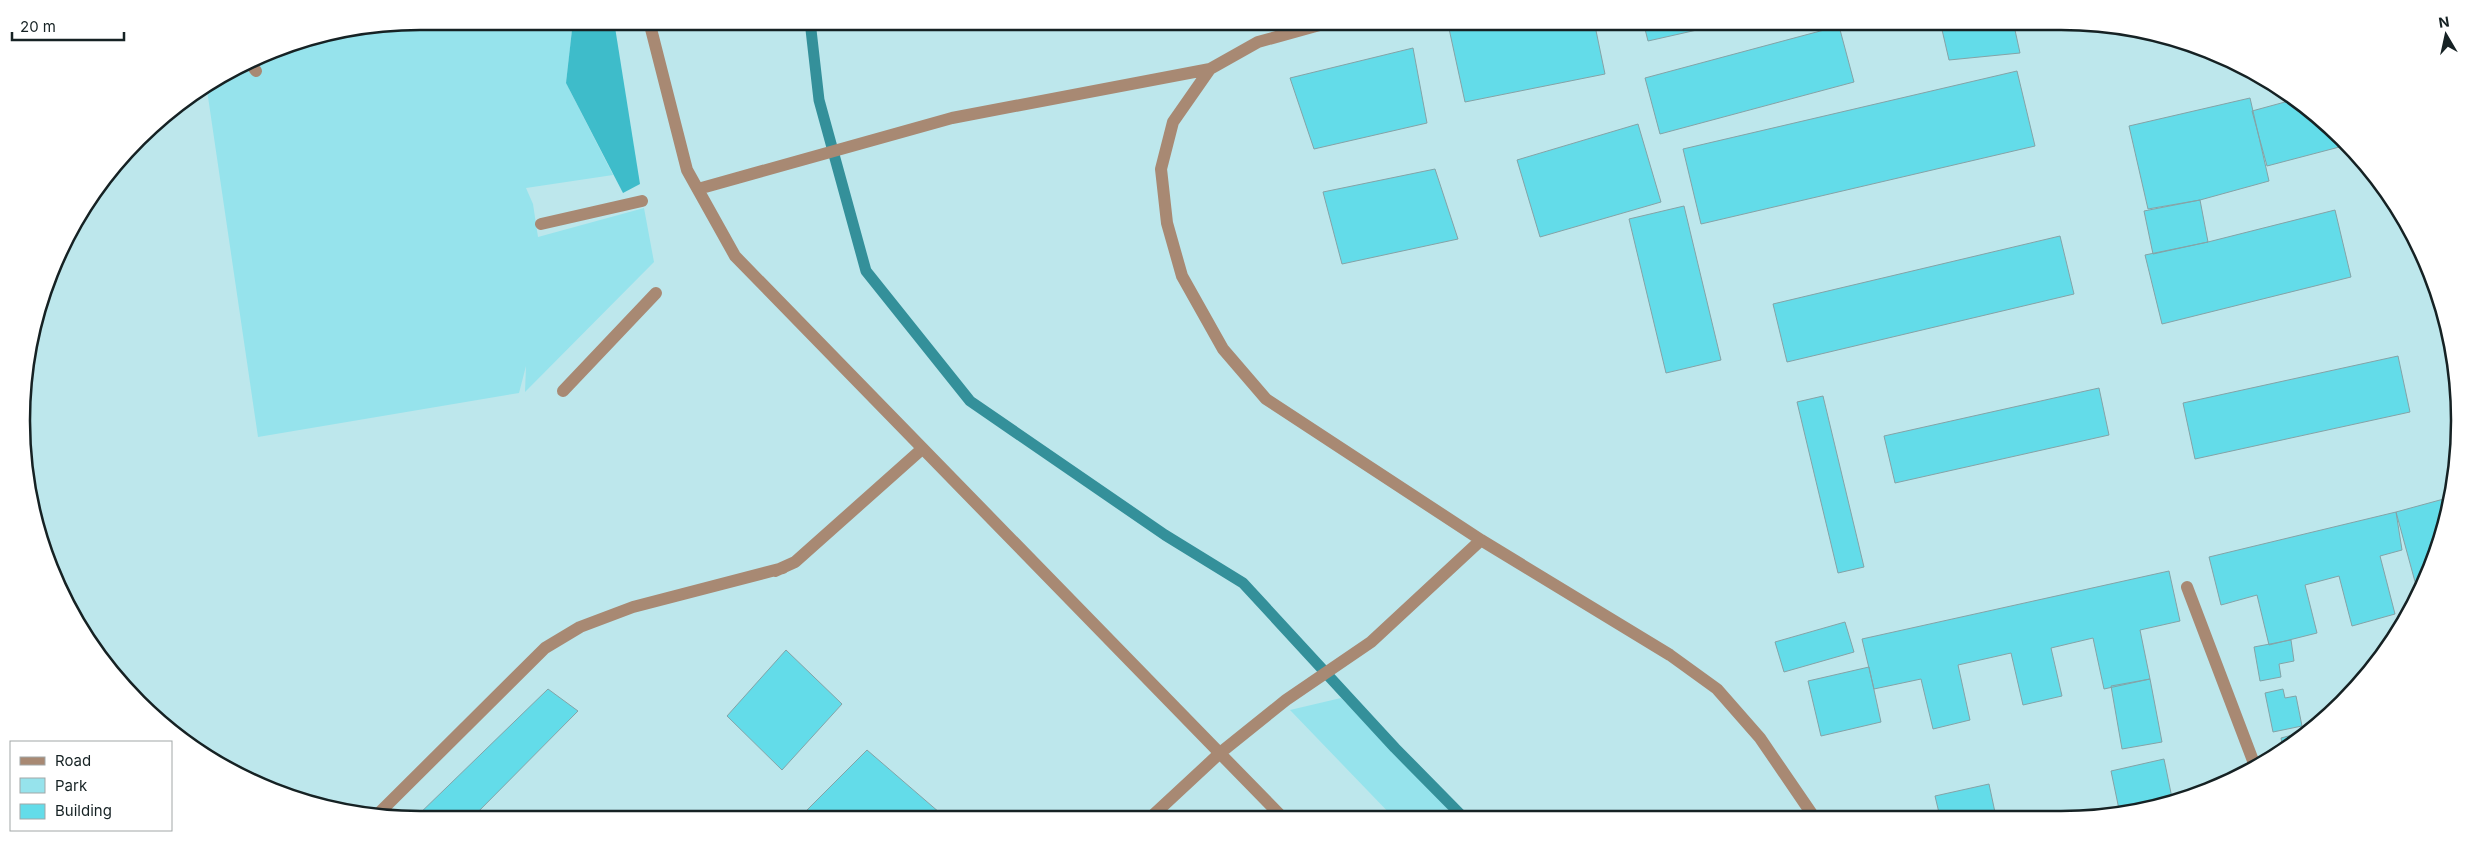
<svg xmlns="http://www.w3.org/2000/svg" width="2481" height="841" viewBox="0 0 2481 841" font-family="Inter,sans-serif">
<rect width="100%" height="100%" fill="#d3f4f8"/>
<path fill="#bde7ec" d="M421,21H2060L2164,35L2237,62L2303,104L2360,157L2406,221L2438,292L2456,368L2459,446L2446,524L2406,620L2324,720L2237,779L2113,816L421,820L317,806L198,752L138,703L89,643L35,524L22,447L25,369L63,244L104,177L157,121L268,52L343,29Z"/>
<path fill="#96e3ec" d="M421,21H573L566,83L613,175L526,188L533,204L538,237L644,208L654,262L525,392L526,366L519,393L258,437L207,90L268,52L343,29Z
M1341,698L1457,818H1394L1290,710Z"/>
<path fill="#3ebcca" d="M573,21H614L640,184L623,193L566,83Z"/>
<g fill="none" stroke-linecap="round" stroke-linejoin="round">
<path stroke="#34909a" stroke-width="11" d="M810,21L819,100L866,271L970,401L1165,535L1243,583L1395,748L1464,818"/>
</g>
<path fill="#63dce9" stroke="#84a3a7" d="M1463,21H1594L1605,74L1465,102L1448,24Z
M1643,21H1737L1648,41Z
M1940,21H2013L2020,53L1949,60Z
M1839,26L1854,82L1660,134L1645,78Z
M1413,48L1427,123L1314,149L1290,78Z
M2017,71L2035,146L1701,224L1683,149Z
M2250,98L2269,181L2200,200L2148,209L2129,126Z
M2296,99L2347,145L2267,166L2252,111Z
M1638,124L1661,202L1540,237L1517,160Z
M1435,169L1458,239L1342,264L1323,192Z
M2200,200L2208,242L2153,254L2144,211Z
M1684,206L1721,360L1666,373L1629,219Z
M2335,210L2351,277L2162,324L2145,255L2208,242Z
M2060,236L2074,294L1787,362L1773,304Z
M2445,320L2456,368L2457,385Z
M2398,356L2410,412L2195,459L2183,403Z
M2099,388L2109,435L1895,483L1884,436Z
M1823,396L1864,567L1838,573L1797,402Z
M2451,497L2446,524L2417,589L2396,512Z
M2396,512L2402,550L2380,556L2395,614L2352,626L2339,576L2305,585L2317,633L2269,645L2257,595L2221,605L2209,557Z
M2169,571L2180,621L2140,630L2150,679L2104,689L2093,638L2051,648L2062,696L2023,705L2011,653L1958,665L1970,720L1933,729L1921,679L1874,689L1862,639Z
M1845,622L1854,652L1784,672L1775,642Z
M2291,640L2294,661L2279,664L2281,677L2260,681L2254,647Z
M786,650L842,704L782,770L727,716Z
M1869,667L1881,722L1821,736L1808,681Z
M2150,679L2162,742L2122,749L2111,686Z
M548,689L578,711L470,820L414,819Z
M2283,689L2285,698L2296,696L2302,726L2273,732L2265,693Z
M2308,731L2283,748L2281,738Z
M867,750L947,819H813L805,812Z
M2164,759L2172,798L2120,814L2111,771Z
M1989,784L1996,817H1940L1935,796Z"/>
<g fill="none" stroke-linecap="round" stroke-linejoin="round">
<path stroke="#a88973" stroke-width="12" d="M649,21L687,170L735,256L1283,818
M1334,21L1258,42L1210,69L1173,122L1161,169L1167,223L1182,276L1223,349L1266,399L1481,540L1670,655L1717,689L1760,738L1814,817
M250,63L256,71
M698,189L952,118L1210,69
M541,224L642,201
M563,391L656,293
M775,571L795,562L922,449
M2187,587L2255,766
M378,814L545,648L580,627L633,607L783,568
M1150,818L1220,753L1286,700L1371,642L1481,540"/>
</g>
<path d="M0 0H2481V841H0ZM420 30H2061A390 390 0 0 1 2451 420V421A390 390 0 0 1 2061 811H420A390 390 0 0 1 30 421V420A390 390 0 0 1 420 30Z" fill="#fff" fill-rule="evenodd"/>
<path fill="none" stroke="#162224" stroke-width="2.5" d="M420 30H2061A390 390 0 0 1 2451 420V421A390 390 0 0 1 2061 811H420A390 390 0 0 1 30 421V420A390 390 0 0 1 420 30Z"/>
<rect x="10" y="741" width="162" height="90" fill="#ffffff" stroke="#a2a7a7"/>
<rect x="20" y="757" width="25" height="8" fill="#a88973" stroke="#a2a7a7"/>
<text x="55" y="766" font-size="15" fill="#162224">Road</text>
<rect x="20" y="778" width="25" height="15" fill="#96e3ec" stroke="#a2a7a7"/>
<text x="55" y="791" font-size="15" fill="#162224">Park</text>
<rect x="20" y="804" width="25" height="15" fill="#63dce9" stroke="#a2a7a7"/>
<text x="55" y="816" font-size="15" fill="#162224">Building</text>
<g transform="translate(2446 35) rotate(351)" stroke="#ffffff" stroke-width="4" paint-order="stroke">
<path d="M0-4L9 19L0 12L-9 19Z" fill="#162224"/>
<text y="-8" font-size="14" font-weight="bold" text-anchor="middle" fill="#162224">N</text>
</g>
<path d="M12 32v8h112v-8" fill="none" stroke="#162224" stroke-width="2.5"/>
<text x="20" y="32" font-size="15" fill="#162224" stroke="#ffffff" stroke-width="4" paint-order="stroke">20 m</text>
</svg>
